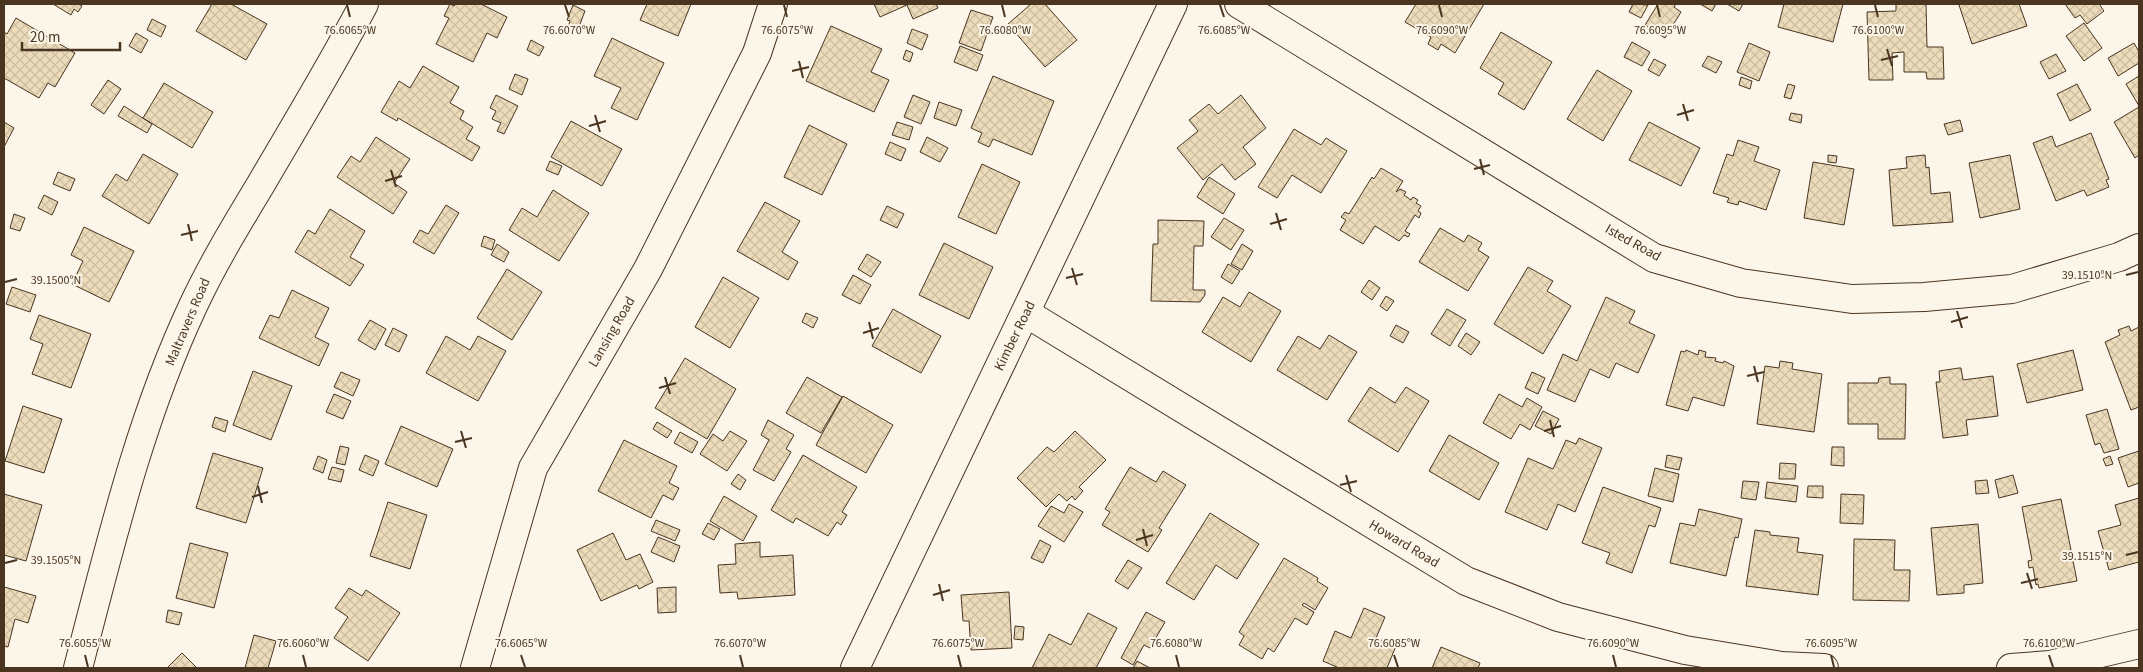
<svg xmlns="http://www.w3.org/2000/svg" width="2143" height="672" viewBox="0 0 2143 672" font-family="'Source Sans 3',sans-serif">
<defs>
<pattern id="building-cross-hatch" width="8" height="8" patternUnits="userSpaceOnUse" patternTransform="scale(1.25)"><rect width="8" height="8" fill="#ecdcbc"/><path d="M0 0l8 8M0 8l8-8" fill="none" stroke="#ccbda1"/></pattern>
</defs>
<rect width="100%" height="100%" fill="#fbf6e9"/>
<path fill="url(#building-cross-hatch)" stroke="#4a3520" d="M53,4H78L82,6L78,12L74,9L71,15Z
M212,4H231L267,24L246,60L196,31Z
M450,4L454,6L455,4H481L507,17L497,38L487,33L473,62L436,44L449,18L444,16Z
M647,4H691L678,36L640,20Z
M874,4H936L938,8L913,19L907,5L880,17Z
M1031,4H1045L1077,40L1045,67L1008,24Z
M1416,4H1484L1455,53L1441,44L1438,50L1428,44L1431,37L1405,22Z
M1633,4L1648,5L1641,18L1629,12Z
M1658,4H1676L1674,7L1681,12L1665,38L1645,25Z
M1700,4H1716L1712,11Z
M1727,4H1743L1739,11Z
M1784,4H1843L1833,42L1778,27Z
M1896,4H1926L1927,47H1943L1944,79H1927L1926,72H1904V52L1892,53L1893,80H1869L1867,12L1896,11Z
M1963,4H2019L2027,26L1972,44L1959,5Z
M2065,4H2099L2104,11L2087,24L2080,15L2075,18Z
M573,5L585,11L577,32L568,27L570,21L567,20Z
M971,10L993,17L981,51L959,43Z
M16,18L75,53L55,87L48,83L39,98L4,78V32L7,34Z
M152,19L166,26L161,37L147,30Z
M2084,23L2102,48L2084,61L2066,36Z
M831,26L882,49L871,72L889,80L874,112L806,81Z
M912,29L928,35L922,50L907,43Z
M1501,32L1552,62L1524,110L1498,94L1504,83L1480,68Z
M136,33L148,40L141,53L129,46Z
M612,38L664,63L637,120L611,108L621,88L594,76Z
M531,40L544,47L539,56L527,50Z
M1632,42L1650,52L1642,66L1624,57Z
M1749,43L1770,52L1759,81L1737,72Z
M2134,43L2139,52V63L2118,76L2108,58Z
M960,46L983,55L977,71L954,62Z
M906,50L913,53L910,62L903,59Z
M2056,54L2066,71L2049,79L2040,62Z
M1708,56L1722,62L1716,73L1702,66Z
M1654,59L1666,65L1659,76L1648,70Z
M423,66L459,87L450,103L464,111L460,119L473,127L466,139L480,147L472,161L398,118L397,121L381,112L399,81L410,88Z
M1597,70L1632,91L1603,141L1567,119Z
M515,74L528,79L522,95L509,89Z
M993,76L1054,101L1032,155L993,139L989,147L978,142L982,133L971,128Z
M2139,76V106L2126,84Z
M1741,77L1752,81L1750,89L1739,85Z
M108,80L121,89L104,114L91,105Z
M164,83L213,112L192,148L143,118Z
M1788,84L1795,86L1791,99L1784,97Z
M2077,84L2091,110L2070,121L2057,94Z
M496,95L518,106L504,134L497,131L501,123L492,119L496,111L490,108Z
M913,95L930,102L921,124L904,117Z
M1241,95L1266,128L1243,147L1256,164L1235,180L1222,164L1203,180L1177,148L1198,131L1189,120L1209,104L1218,114Z
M939,102L962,110L956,126L934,118Z
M124,106L152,124L147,133L118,116Z
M2139,107V155L2135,158L2114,122Z
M1791,113L1802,115L1801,123L1789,120Z
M1960,120L1963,131L1948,135L1944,124Z
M571,121L622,149L602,186L551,157Z
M4,122L14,128L4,147Z
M897,122L913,127L909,140L892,135Z
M1649,122L1700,148L1681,186L1629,160Z
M809,125L847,144L822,195L784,177Z
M1294,129L1321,145L1326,138L1347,151L1321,193L1292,175L1277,198L1258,187Z
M2091,133L2109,179L2106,180L2109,187L2087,196L2084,190L2056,201L2033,143L2052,136L2056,147Z
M376,137L410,159L394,183L407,192L393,214L337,177L351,156L360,162Z
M927,137L948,148L940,162L920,152Z
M1738,140L1759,147L1754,161L1780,170L1766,210L1739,201L1738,205L1730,203L1727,202L1729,198L1713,193L1727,154L1733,156Z
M890,142L906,149L901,161L885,154Z
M143,154L178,174L149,224L102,196L116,174L127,181Z
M1828,155L1837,156L1836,163L1828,162Z
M1925,155L1926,168L1929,167L1931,194L1950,192L1953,222L1893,226L1889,170L1907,168L1906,157Z
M2010,155L2020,209L1980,218L1969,163Z
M550,161L562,166L558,175L546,170Z
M1813,162L1854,169L1844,225L1804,218Z
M982,164L1020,182L996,234L958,217Z
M1381,168L1403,181L1396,192L1400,189L1406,192L1404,195L1411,200L1413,197L1418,200L1416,203L1421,206L1418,211L1421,213L1419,218L1415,215L1405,231L1410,234L1408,237L1404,235L1399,241L1375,226L1363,244L1340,230L1346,220L1341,217L1345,212L1349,214L1372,177L1374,179Z
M58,172L75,179L70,191L53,184Z
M1209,177L1235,194L1223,214L1197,197Z
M553,190L589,213L559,261L509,230L522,208L537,217Z
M44,195L58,202L52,215L38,208Z
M765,202L800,221L782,252L798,262L788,280L737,251Z
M446,205L459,213L434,254L413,242L420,230L428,234Z
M887,206L904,214L897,228L880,220Z
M330,209L365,231L350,257L364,265L350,286L295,252L308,230L315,234Z
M14,214L25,218L20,231L10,228Z
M1224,218L1244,230L1231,250L1211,237Z
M1158,220L1204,221L1203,246H1194L1193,290H1205V295L1200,302L1151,301L1153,244H1158Z
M84,227L134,251L109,302L72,284L83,261L71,255Z
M1440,228L1464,242L1468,235L1477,240L1482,243L1478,250L1489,257L1468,291L1419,262Z
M484,236L495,240L492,250L481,246Z
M944,243L993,267L969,319L919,295Z
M497,244L509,252L504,262L491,255Z
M1242,244L1253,251L1242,270L1231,264Z
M867,254L881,262L871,277L858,269Z
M1228,264L1240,271L1232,284L1221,277Z
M1528,267L1553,281L1547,291L1571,306L1543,354L1494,324Z
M507,269L542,292L512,340L477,318Z
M853,275L871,285L860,304L842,295Z
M723,277L759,298L730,348L695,327Z
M1369,280L1380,288L1372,300L1361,292Z
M12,287L36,295L30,312L6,304Z
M292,290L329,308L315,337L329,344L319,366L259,338L270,315L279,318Z
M1249,292L1281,311L1251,362L1202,332L1223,297L1240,307Z
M1386,296L1394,301L1387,311L1380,306Z
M1606,297L1635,311L1629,323L1655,335L1638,373L1616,363L1609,378L1590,369L1575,402L1547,390L1563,354L1577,361Z
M893,309L941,336L921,373L872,346Z
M1447,309L1466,320L1450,346L1431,334Z
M806,313L818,318L813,328L802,322Z
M39,315L91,334L71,388L32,374L43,344L30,339Z
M370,320L386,329L375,350L358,340Z
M1396,325L1409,332L1403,343L1390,336Z
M2129,326L2131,331L2139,327V407L2131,410L2105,342L2120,335L2118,330Z
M393,328L407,335L399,352L385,345Z
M1466,333L1480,342L1471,355L1458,346Z
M1329,335L1357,352L1327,400L1277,370L1298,336L1320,349Z
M446,336L470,350L478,336L506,351L478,401L426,373Z
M1686,350L1698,355L1699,350L1706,352L1705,357L1716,358L1715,361L1723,363L1724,361L1734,366L1724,406L1693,397L1688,411L1666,405L1681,351L1685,352Z
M2073,350L2083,390L2027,403L2017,364Z
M685,358L736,389L707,439L655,408Z
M1780,361L1793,363L1792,369L1822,374L1814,432L1757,424L1765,366L1779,368Z
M1959,368H1961L1963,380L1993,376L1998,416L1966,420L1968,435L1943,438L1936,382H1940L1939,371Z
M253,371L292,386L271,440L233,425Z
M341,372L360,380L353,396L334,387Z
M1532,372L1545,378L1538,394L1525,388Z
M807,377L842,397L821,433L786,413Z
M1890,377V384H1906L1905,439H1878V424H1848V383H1878L1879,378Z
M1370,387L1395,403L1406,387L1429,401L1398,452L1348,421Z
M334,394L351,401L343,419L326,412Z
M1499,394L1522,407L1527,398L1542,407L1530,430L1520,424L1511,439L1483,423Z
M843,396L893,425L866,473L816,445Z
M23,406L62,419L44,473L5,461Z
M2107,409L2119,449L2104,453L2100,443L2095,445L2086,415Z
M1543,411L1559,419L1551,434L1535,426Z
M215,417L228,421L225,432L212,427Z
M768,420L794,435L786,449L791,452L774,481L753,470L769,440L761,435Z
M657,422L672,431L667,438L653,429Z
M401,426L453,449L437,487L385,464Z
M730,431L747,441L727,471L700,454L713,434L723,441Z
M1075,431L1106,460L1079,487L1083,491L1075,500L1072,496L1067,501L1059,494L1046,507L1017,478L1047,447L1054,452Z
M680,432L698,442L692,453L674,443Z
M1449,435L1499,463L1479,500L1429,471Z
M1579,438L1602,448L1575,512L1558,504L1547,530L1505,512L1528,458L1553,469L1566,440L1576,444Z
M624,440L677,466L669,483L679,488L673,500L663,495L651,518L598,491Z
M340,446L349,448L345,465L336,463Z
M1832,447H1844V466L1831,465Z
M2139,451V483L2128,487L2118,458Z
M213,453L263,468L246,523L196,508Z
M365,455L379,461L373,476L359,470Z
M803,455L857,487L842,512L847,515L841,525L837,522L828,536L796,518L793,523L771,510Z
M1667,455L1682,458L1679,470L1665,467Z
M318,456L327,460L323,473L313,469Z
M2110,456L2113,464L2106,466L2103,459Z
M1780,463L1796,464L1795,479H1779Z
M332,467L344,470L341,482L328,479Z
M1130,467L1156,482L1163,471L1186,485L1159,528L1162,530L1148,552L1102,525L1110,512L1105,509Z
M1655,468L1679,474L1673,502L1648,496Z
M738,474L746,480L740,490L731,484Z
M2013,475L2018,493L1999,498L1995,480Z
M1987,480L1989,493L1976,494L1975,481Z
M1743,481L1759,482L1756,500L1741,498Z
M1767,482L1798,486L1796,502L1765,498Z
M1808,486H1823V498L1807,497Z
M1603,487L1661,508L1655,527L1649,525L1632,573L1606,563L1610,553L1582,543Z
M4,494L42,505L26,561L4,555Z
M1841,494L1864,495L1863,524L1840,523Z
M724,496L757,516L743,541L710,521Z
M2139,498V562L2109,570L2098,531L2121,525L2115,505Z
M2061,499L2077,581L2039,588L2038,584L2036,585L2033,567L2029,568L2028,561L2032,560L2022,507Z
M388,502L427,515L410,569L370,556Z
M1069,504L1083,512L1064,542L1038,526L1051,506L1064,513Z
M1699,509L1742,519L1738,538L1735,537L1726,576L1670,563L1680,523L1695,526Z
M1210,513L1259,544L1237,579L1216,565L1194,600L1166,583Z
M656,520L680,530L675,541L651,531Z
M708,523L720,529L714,540L702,534Z
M1978,524L1983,583L1964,585V593L1937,595L1931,528Z
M1755,530L1770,532V535L1799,538L1797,552L1823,555L1818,595L1746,586Z
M613,533L626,560L640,554L653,582L639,589L637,585L601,601L577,550Z
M658,537L680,546L674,562L651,552Z
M1854,539L1895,540L1894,570H1910L1909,601L1853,600Z
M1040,540L1051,546L1043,563L1031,558Z
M760,542V557L793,555L795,595L738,599L737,592L720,593L718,565L736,564L735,544Z
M190,543L228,553L214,608L176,598Z
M1284,558L1318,578L1317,581L1328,588L1315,610L1304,603L1302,605L1314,612L1307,625L1295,618L1274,652L1268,648L1262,659L1239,645L1244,636L1239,632Z
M1128,560L1142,568L1128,589L1115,581Z
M4,587L36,596L28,623L15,619L8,647L4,646Z
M676,587V612L658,613L657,588Z
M349,588L362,596L366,590L400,613L368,661L334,638L348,617L335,608Z
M1009,592L1012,648L971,650L969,621H963L961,595Z
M1364,608L1385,617L1376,638L1396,646L1387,668H1339L1323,661L1335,631L1351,638Z
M168,610L182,613L179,625L166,622Z
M1146,612L1165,622L1150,648L1144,645L1133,665L1121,658Z
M1088,613L1117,628L1096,668H1032L1049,634L1071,645Z
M1015,626L1024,627L1023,640L1014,639Z
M254,635L276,641L268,668H245Z
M1441,647L1480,663L1478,668H1432Z
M182,653L197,668H167Z
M1137,661L1150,668H1133Z"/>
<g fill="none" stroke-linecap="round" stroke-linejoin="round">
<defs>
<path id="street" d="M1239,4L1654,258L1741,283L1852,299L1924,297L2012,289L2119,257L2139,248
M1026,313L1466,581L1558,617L1685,650L1782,666L1824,668
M78,668C110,546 139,421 193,306C213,263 237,224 261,184C296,124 332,65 364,4
M475,668L533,468L648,269L757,53L773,4
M855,668L1173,4
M2011,668L2050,665L2139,644"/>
</defs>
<use href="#street" stroke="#4a3520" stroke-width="30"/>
<use href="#street" stroke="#fbf6e9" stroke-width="28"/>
</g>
<path fill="none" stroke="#4a3520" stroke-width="2" d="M347,5L350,17M565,5L569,17M784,5L787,17M1002,5L1005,17M1220,5L1224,17M1439,5L1442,17M1657,5L1660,17M1875,5L1878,17M1887,49L1892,66M1881,60L1898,56M799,61L803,78M792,71L809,67M1683,104L1688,121M595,115L600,132M1677,115L1694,110M589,126L606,121M1480,159L1484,175M1474,169L1490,165M391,170L396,187M385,181L402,176M1276,213L1281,230M188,224L192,241M1270,224L1287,219M181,235L198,231M1072,268L1077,285M2126,275L2138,272M1066,278L1083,274M5,282L17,279M1957,311L1962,328M869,322L873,339M1951,322L1968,317M863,333L879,328M1754,366L1758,382M1747,376L1764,372M665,377L670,394M659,388L676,383M1550,420L1554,437M461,431L466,448M1544,431L1561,426M455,442L472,438M1346,475L1351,492M1340,485L1357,481M258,486L262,503M252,497L268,492M1143,529L1147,546M1136,540L1153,535M2126,555L2138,552M5,563L17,560M2027,573L2032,589M2021,583L2038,579M939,584L943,601M933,595L950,590M85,655L88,667M303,655L306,667M521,655L525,667M740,655L743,667M958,655L961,667M1176,655L1179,667M1394,655L1398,667M1613,655L1616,667M1831,655L1834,667M2049,655L2053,667"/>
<g text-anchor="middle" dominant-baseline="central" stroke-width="4" stroke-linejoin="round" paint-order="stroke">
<g font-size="14" fill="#4a3520" stroke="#fbf6e9">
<text transform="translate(1633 243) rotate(29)">Isted Road</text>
<text transform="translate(188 322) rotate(-67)">Maltravers Road</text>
<text transform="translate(612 332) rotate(-60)">Lansing Road</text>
<text transform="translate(1015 336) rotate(-64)">Kimber Road</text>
<text transform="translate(1404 544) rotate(31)">Howard Road</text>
</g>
</g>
<g font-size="12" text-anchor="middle" fill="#4a3520" stroke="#fbf6e9" stroke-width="4" stroke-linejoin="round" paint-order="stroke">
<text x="350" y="34">76.6065°W</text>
<text x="569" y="34">76.6070°W</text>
<text x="787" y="34">76.6075°W</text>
<text x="1005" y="34">76.6080°W</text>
<text x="1224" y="34">76.6085°W</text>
<text x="1442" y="34">76.6090°W</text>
<text x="1660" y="34">76.6095°W</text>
<text x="1878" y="34">76.6100°W</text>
<text x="2087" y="279">39.1510°N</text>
<text x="56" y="284">39.1500°N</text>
<text x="2087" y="560">39.1515°N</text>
<text x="56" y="564">39.1505°N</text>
<text x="85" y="647">76.6055°W</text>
<text x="303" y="647">76.6060°W</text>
<text x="521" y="647">76.6065°W</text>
<text x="740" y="647">76.6070°W</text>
<text x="958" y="647">76.6075°W</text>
<text x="1176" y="647">76.6080°W</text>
<text x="1394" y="647">76.6085°W</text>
<text x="1613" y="647">76.6090°W</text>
<text x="1831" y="647">76.6095°W</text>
<text x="2049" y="647">76.6100°W</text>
</g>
<rect width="2143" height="672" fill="none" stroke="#4a3520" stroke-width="10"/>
<path d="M22 42v8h98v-8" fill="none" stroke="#4a3520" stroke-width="2.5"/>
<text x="30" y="42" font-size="15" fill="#4a3520" stroke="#fbf6e9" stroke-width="4" paint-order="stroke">20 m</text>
</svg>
